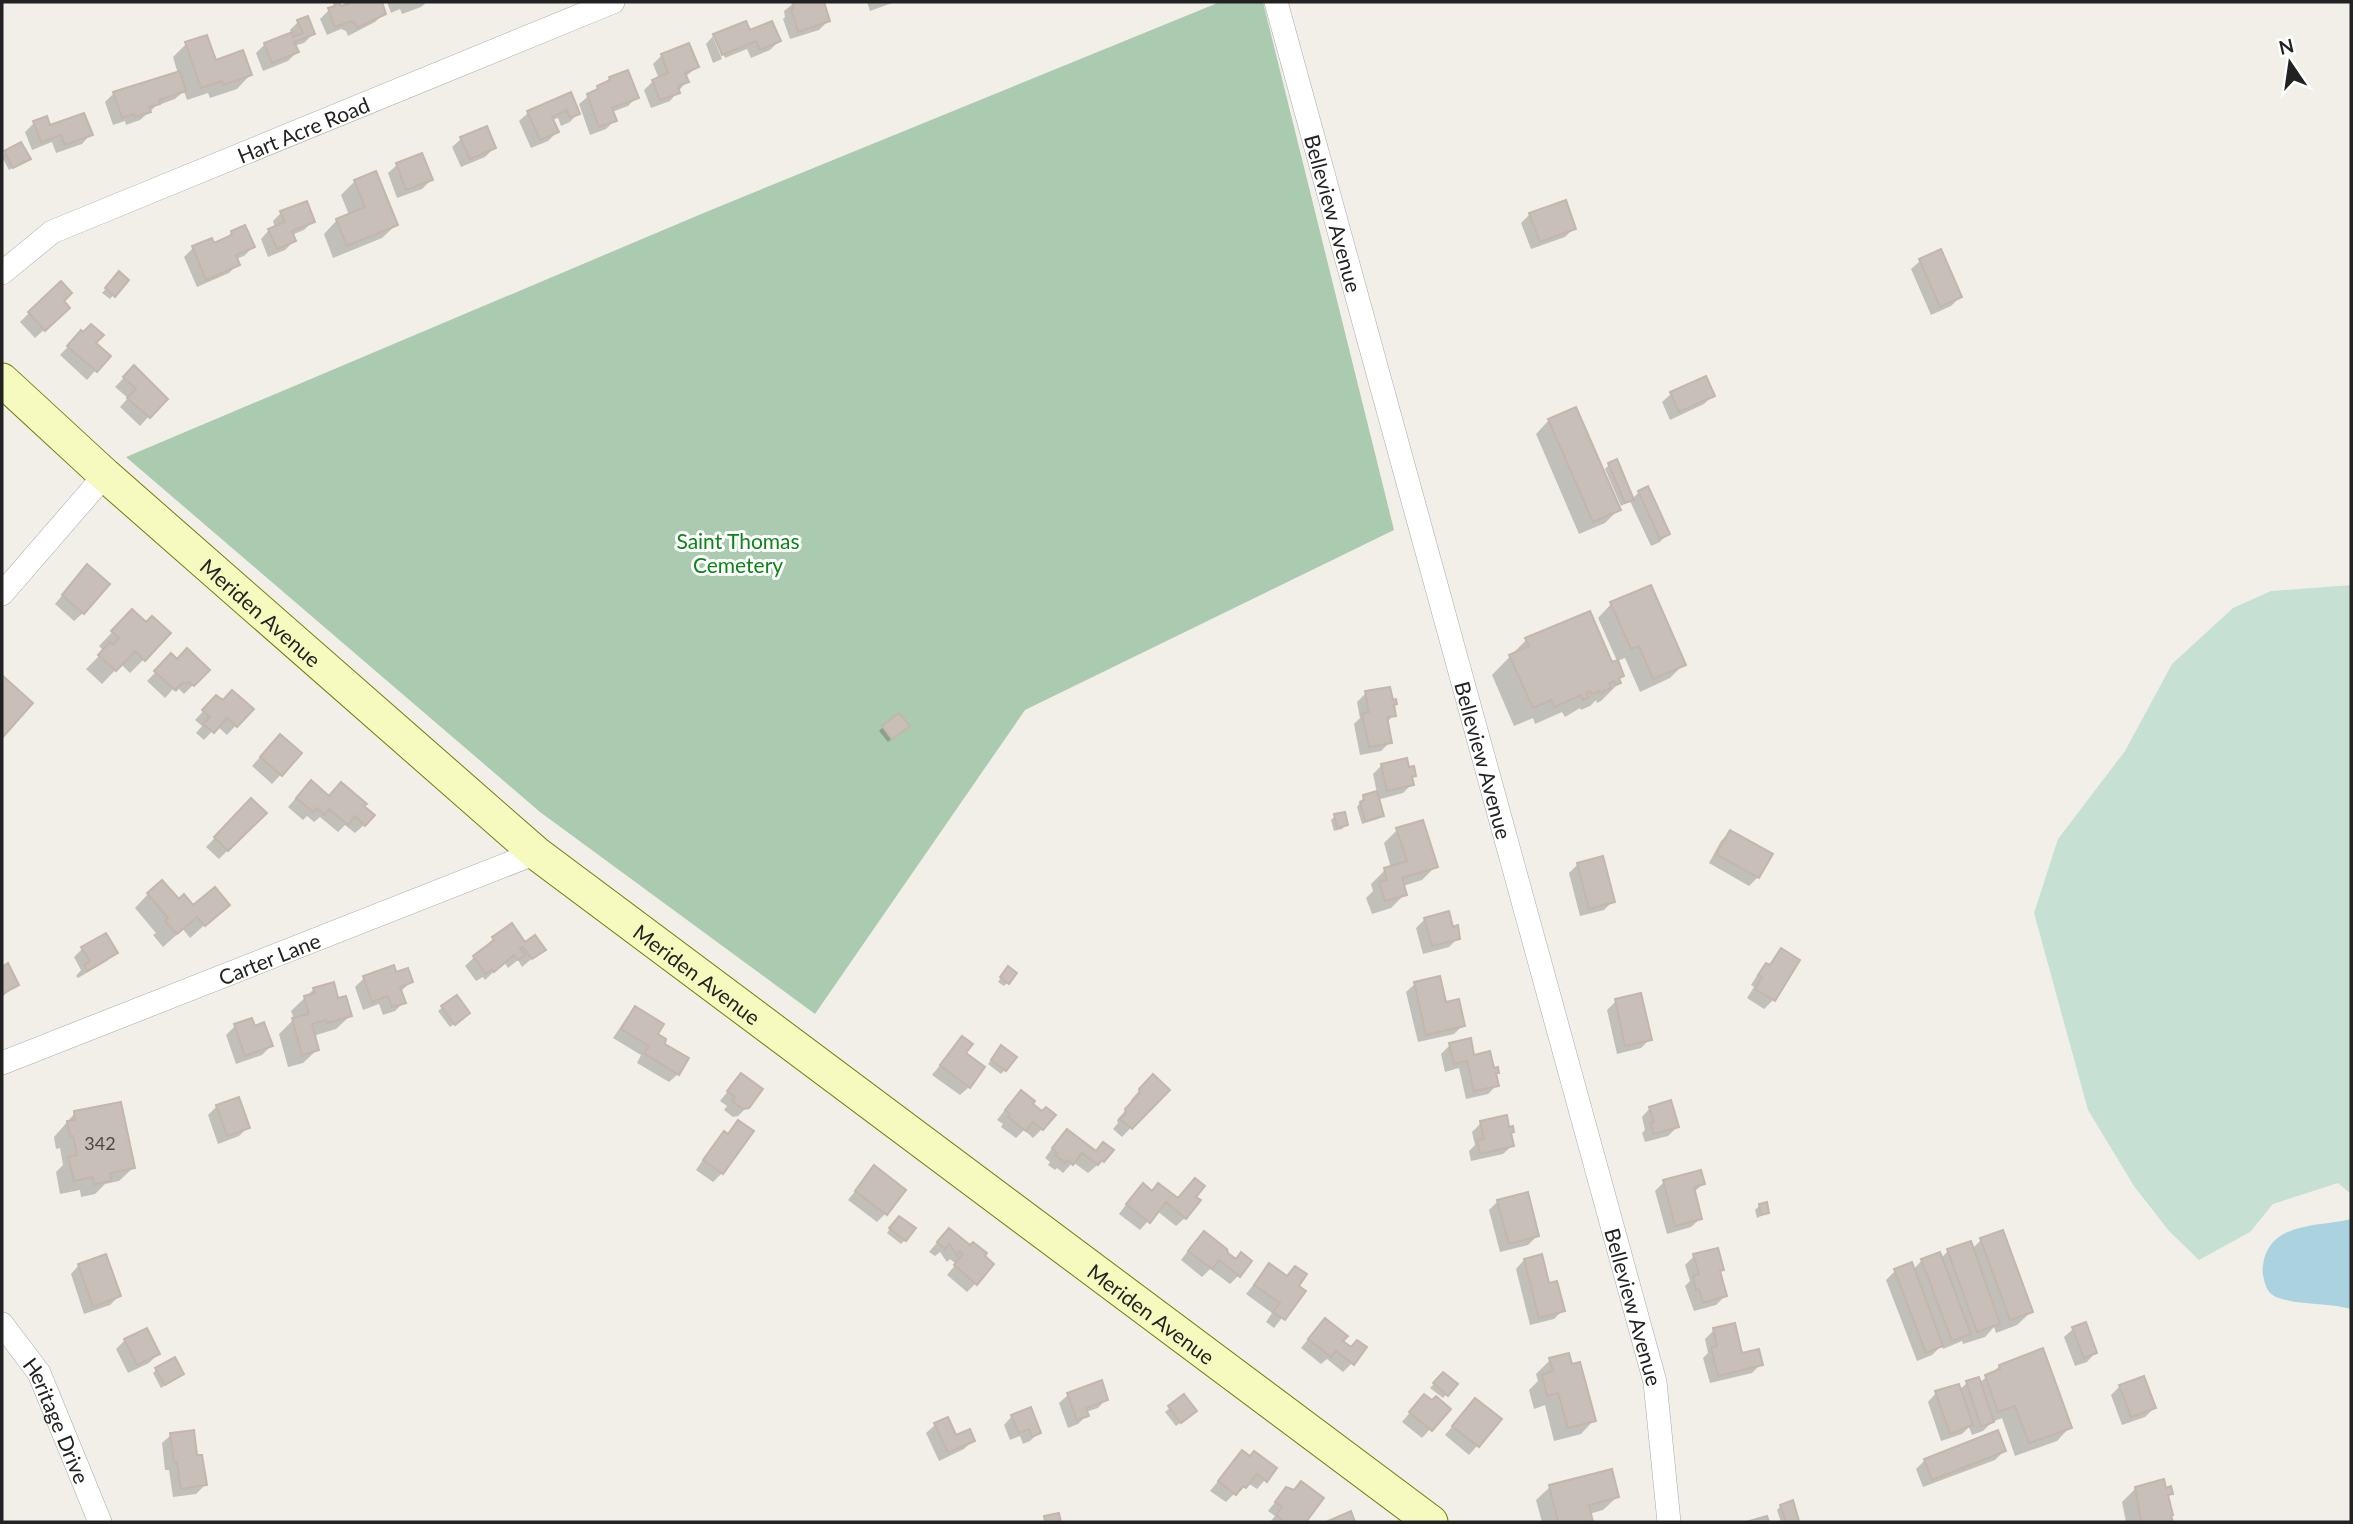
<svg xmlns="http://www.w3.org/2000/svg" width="2353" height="1524" viewBox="0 0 2353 1524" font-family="Lato,sans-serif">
<rect width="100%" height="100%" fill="#f2efe9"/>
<path fill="#c6e0d4" d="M2351,585V1194L2338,1183L2273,1204L2250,1232L2199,1260L2169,1231L2134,1186L2088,1110L2034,913L2058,839L2125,751L2172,664L2233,608L2271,591Z"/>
<path fill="#aacbaf" d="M1220,2H1263L1394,530L1025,710L815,1014L540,812L126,457L706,212Z"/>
<path fill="#aad3df" d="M2351,1219V1309C2327,1302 2301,1306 2276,1297C2267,1293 2265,1285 2263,1275C2262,1269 2263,1266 2264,1259C2275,1221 2320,1227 2351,1219Z"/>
<path fill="#0003" d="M346,2H380L384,13L375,22L348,36L346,31L341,29L327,35L320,19L335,4L339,8Z
M387,2H427L421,7L402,14L400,9L391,13Z
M822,2L828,21L819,30L790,39L783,19L785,17L784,11L795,2Z
M867,2H895L870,11Z
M298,22L313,34L304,43L294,46L297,52L288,61L263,71L256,53L265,44L291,34L290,30Z
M749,33L779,41L770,50L751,58L747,49L725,58L717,37H713L722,59L713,63L706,44L714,35Z
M186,44L215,62L250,75L237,89L210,98L208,93L187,100L184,91L175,99L156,106L140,120L126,125L125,121L113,125L105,102L114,93L178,74L173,57Z
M662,55L697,67L685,77L687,81L670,101L651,108L644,90L653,81L659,79L653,64Z
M610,78L637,97L628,106L612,112L615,120L606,129L590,135L579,104Z
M570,95L578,113L570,122L561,126L558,118L552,120L557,132L548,141L531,148L519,121L528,113Z
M34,123L49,127L90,135L82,144L56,153L52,142L32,150L25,132Z
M461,139L494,148L485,157L461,167L452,147Z
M5,152L28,159L9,170L2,157Z
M421,155L431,180L422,189L397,198L388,173L397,165Z
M355,181L396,225L382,238L333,258L324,234L337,220L349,215L341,195Z
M281,213L313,221L304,230L292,235L294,241L285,250L268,257L261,239L269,230L275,228L273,221Z
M1530,214L1574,228L1565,237L1531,249L1521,223Z
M232,232L253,247L244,256L236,259L238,264L229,273L197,287L184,257L193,248L211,240L213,245L223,241Z
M1920,261L1960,297L1951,306L1931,315L1911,269Z
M119,274L127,280L110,299L102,293Z
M62,301L59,316L35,338L20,322L29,313Z
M81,333L108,356L87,380L60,355Z
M134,367L165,399L140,426L120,407L128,398L115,387Z
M1671,394L1713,395L1704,404L1670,420L1662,402Z
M1549,420L1619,509L1605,523L1579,534L1536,434Z
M1609,465L1632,499L1639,492L1668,533L1660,542L1651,546L1630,501L1621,506L1605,469Z
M87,566L83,613L74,621L55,604Z
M1611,604L1684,664L1670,678L1640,692L1625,658L1617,661L1598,618Z
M119,625L144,659L130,673L121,664L102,684L86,669L104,651L99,646Z
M1526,640L1611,664L1622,675L1618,680L1619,683L1601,701L1597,703L1596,700L1590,706L1581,710L1580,708L1565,717L1562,712L1535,724L1533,718L1514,726L1492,675Z
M171,656L177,661L208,670L184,694L179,689L176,692L173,689L165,698L147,681Z
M1366,693L1396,704L1393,707L1394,715L1386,723L1390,742L1381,751L1360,755L1354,724L1360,718L1357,702Z
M223,702L251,709L227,735L217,726L204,740L196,733L202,726L195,720L208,706Z
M883,727L903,729L888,742L879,731Z
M271,745L300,754L272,784L252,766Z
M1382,765L1408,769L1414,775L1411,779L1412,784L1403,793L1377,800L1382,815L1378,819L1362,824L1357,807L1364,797L1377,793L1373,774Z
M302,791L362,806L364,825L355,833L345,825L338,832L320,817L314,822L307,816L303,820L288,807Z
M251,800L230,848L219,859L206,847Z
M1335,816L1346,825L1342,829L1334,831L1331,820Z
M1397,830L1436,866L1422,880L1403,886L1405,894L1391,908L1372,914L1366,898L1373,891L1371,884L1385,870L1391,868L1384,843Z
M1730,832L1758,877L1749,886L1709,863L1721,841Z
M1578,864L1613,901L1604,910L1580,916L1569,873Z
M148,894L193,907L228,904L190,938L183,929L163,947L153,935L156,933L135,908Z
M1425,919L1452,929L1458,938L1449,947L1423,954L1416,928Z
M493,939L525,944L543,949L522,967L518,960L508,968L504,962L485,980L483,977L476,981L465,966Z
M83,948L115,952L107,961L78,978L76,976L81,970L74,957Z
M1781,951L1798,961L1773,1000L1764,1009L1747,998L1754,987L1751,985L1758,974L1767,965L1768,966Z
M8,966L17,984L2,997V969Z
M1005,972L1008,982L1004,986L998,982Z
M395,974L411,982L400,992L404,1002L395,1011L383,1015L379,1004L363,1010L355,987L364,978Z
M1415,984L1444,1004L1463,1025L1454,1034L1418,1042L1406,992Z
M314,989L337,1000L350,1016L336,1029L313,1036L317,1050L303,1063L288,1067L279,1034L294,1019L291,1011Z
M1616,1001L1650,1039L1641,1048L1617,1054L1607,1010Z
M442,1008L464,1017L450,1027L438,1011Z
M636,1008L656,1035L678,1074L669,1082L637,1063L641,1055L613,1038L627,1017Z
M235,1026L254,1028L271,1046L262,1055L236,1064L226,1035Z
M962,1038L969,1087L960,1095L932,1075Z
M1450,1045L1497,1072L1494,1075L1497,1085L1488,1094L1466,1099L1459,1068L1445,1072L1441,1054Z
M998,1051L1005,1070L1001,1074L988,1064Z
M741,1075L747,1107L738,1116L733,1117L724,1110L727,1106L720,1101Z
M1144,1085L1167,1090L1122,1137L1113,1129L1118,1123L1117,1120L1132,1103L1131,1100Z
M1012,1101L1030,1104L1042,1129L1033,1138L1024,1130L1016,1138L1001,1127L1003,1124L997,1120Z
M217,1106L248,1127L239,1136L218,1144L208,1115Z
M1650,1108L1677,1127L1668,1136L1645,1142L1642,1133L1645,1130L1642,1117Z
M75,1113L133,1168L119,1181L105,1184L95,1194L81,1197L80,1190L60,1194L56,1172L63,1165L60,1148L56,1149L54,1137Z
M739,1123L722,1173L713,1182L696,1170L715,1142L724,1134L727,1136Z
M1481,1123L1507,1129L1512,1132L1509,1135L1512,1146L1503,1154L1471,1161L1469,1151L1475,1145L1472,1132Z
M1058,1140L1103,1160L1088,1173L1073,1162L1063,1173L1057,1168L1055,1170L1048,1165L1050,1162L1045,1158Z
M874,1168L885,1214L877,1222L848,1200Z
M1195,1180L1194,1197L1185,1218L1176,1226L1157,1211L1140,1230L1119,1214L1134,1194L1151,1192L1177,1200Z
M1664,1182L1703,1184L1693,1193L1700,1219L1691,1227L1667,1234L1655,1191Z
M1498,1201L1537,1236L1528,1245L1500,1252L1489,1210Z
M1759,1206L1767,1213L1757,1218L1755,1210Z
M895,1222L905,1240L901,1244L887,1233Z
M940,1239L970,1247L976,1283L967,1292L947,1275L956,1264L950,1259L947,1262L940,1252L935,1256L929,1252Z
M1981,1240L2031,1312L2017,1325L1996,1333L1994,1327L1985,1337L1963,1344L1962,1341L1943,1349L1942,1345L1932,1355L1917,1361L1886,1280L1895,1271L1913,1270L1922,1260L1941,1258L1948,1251L1972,1249Z
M1195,1242L1235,1261L1238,1276L1230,1284L1210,1269L1202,1277L1181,1260Z
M1694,1256L1722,1269L1718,1273L1725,1296L1716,1305L1694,1311L1685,1286L1690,1281L1685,1265Z
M1524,1260L1548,1285L1563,1310L1554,1319L1530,1325L1516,1269Z
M79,1265L119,1296L110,1305L84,1314L71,1274Z
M1269,1265L1286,1277L1295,1268L1296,1286L1303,1291L1274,1328L1266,1322L1272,1313L1246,1294Z
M1316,1329L1341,1342L1352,1363L1343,1372L1327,1359L1321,1364L1301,1348Z
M2073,1329L2095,1353L2087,1362L2075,1366L2064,1337Z
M1714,1330L1741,1355L1761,1364L1752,1373L1710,1383L1703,1358L1708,1353L1705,1339Z
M125,1340L158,1354L149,1363L128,1373L116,1349Z
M1550,1360L1594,1420L1581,1434L1554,1441L1545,1405L1534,1409L1529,1390L1538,1381L1536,1374Z
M2000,1366L2070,1427L2057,1441L2015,1456L2002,1418L1992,1422L1983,1431L1972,1435L1969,1427L1962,1434L1941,1441L1928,1402L1936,1393L1959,1390L1967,1383H1979Z
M157,1369L182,1374L161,1388L153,1373Z
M1443,1374L1455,1385L1443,1398L1430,1388Z
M2120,1386L2154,1408L2145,1417L2122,1425L2111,1395Z
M1068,1395L1106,1399L1098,1408L1086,1412L1087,1415L1078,1424L1068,1428L1059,1403Z
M1184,1396L1191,1414L1176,1426L1165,1412Z
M1431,1403L1448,1409L1422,1438L1402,1422L1416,1405Z
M1467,1409L1500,1420L1469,1455L1445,1435Z
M1012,1416L1039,1432L1030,1441L1023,1444L1020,1436L1010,1440L1004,1425Z
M935,1425L955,1437L973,1440L964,1449L939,1461L926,1433Z
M171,1435L205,1485L196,1494L173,1497L169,1470H165L162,1443Z
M2004,1451L1995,1460L1923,1487L1916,1469L1925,1460Z
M1242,1452L1265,1480L1257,1489L1248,1483L1236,1496L1234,1494L1226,1502L1210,1491Z
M1550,1487L1617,1497L1603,1510L1589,1514L1592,1522H1542L1536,1500Z
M1286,1489L1321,1498L1304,1522H1270L1275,1516L1268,1511Z
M2135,1489L2165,1490L2171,1493L2167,1498L2172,1522H2126L2122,1502Z
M1781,1506L1797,1521L1796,1522H1781L1777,1510Z"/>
<path fill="#c7bfb8" stroke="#c4b6ab" stroke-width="2" d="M339,2L341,6L348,4L347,2H382L386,14L357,28L355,23L351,21L335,27L328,8L335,6L334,3Z
M792,2H824L830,21L798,32L791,9L794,8Z
M308,16L315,34L294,42L299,52L272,63L264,43L292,32L293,37L303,33L297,20Z
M746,21L750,30L772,21L781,41L760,50L756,41L722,55L713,34Z
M207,35L216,60L243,50L252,75L224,85L222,81L201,88L185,42Z
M689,43L699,67L685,73L689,82L678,86L680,93L660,100L652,80L668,73L661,54Z
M628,70L639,98L612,108L617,121L599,127L587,94L598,89L597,86L610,80L609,77Z
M180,71L186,91L159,100L160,104L149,107L151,112L135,117L134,114L122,118L113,92Z
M571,92L580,114L570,118L567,110L552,117L559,132L540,140L527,111Z
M84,113L93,135L65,145L61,135L41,142L33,121L47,116L50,125Z
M487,126L496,148L470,159L460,137Z
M21,142L31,159L13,168L4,151Z
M422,153L433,180L406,190L396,163Z
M376,171L398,225L347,246L336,219L365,207L354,180Z
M1566,200L1576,229L1540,242L1529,213Z
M307,201L315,222L292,231L296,241L277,249L268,229L285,222L280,211Z
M245,225L255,247L236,255L240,265L206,280L192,246L212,238L214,243L232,235L231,231Z
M1941,249L1962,297L1940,307L1919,259Z
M119,271L129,280L115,297L105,288Z
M61,281L72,293L64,301L70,308L45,331L28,312Z
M91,324L104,335L96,343L111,356L97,372L67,346L81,330L83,332Z
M134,365L168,399L150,418L127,398L136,389L123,377Z
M1706,376L1715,396L1679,412L1670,392Z
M1576,407L1621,510L1593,522L1548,419Z
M1617,459L1634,500L1625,503L1608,463Z
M1648,486L1670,534L1660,539L1638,491Z
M87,564L110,584L84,614L62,595Z
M1651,585L1686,665L1653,679L1639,646L1631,649L1610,602Z
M132,609L146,622L152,616L171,633L145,661L135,651L116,671L98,655L110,642L113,645L119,638L111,631Z
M1590,611L1612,662L1618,660L1624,676L1619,678L1621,683L1616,685L1614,681L1609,683L1611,688L1600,693L1599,691L1591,694L1590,691L1586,693L1588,698L1583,700L1581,695L1554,707L1551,700L1533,708L1509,655L1529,646L1525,638Z
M187,648L210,670L194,686L189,682L186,684L183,682L175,690L154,671L171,653L177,659Z
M3,676L33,703L2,738V677Z
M1390,687L1393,700L1396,699L1397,704L1394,705L1396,716L1387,717L1392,743L1369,747L1362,714L1369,712L1365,691Z
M232,690L254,709L237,727L227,718L214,733L203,724L210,717L202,710L216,695L223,700Z
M899,713L910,726L892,739L882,726Z
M280,734L302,753L282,776L260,757Z
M1407,758L1409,767L1414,766L1416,776L1412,777L1414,785L1387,791L1381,764Z
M311,780L329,796L341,782L367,804L364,806L375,815L365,826L355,816L348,825L329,809L324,815L317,808L313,812L296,798Z
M1377,791L1384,816L1365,821L1360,802L1364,800L1363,795Z
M251,798L267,813L228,851L214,837Z
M1345,812L1348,825L1337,828L1334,814Z
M1423,820L1438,867L1402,878L1407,895L1385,901L1379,882L1387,880L1384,868L1407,861L1396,828Z
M1730,830L1773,854L1759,878L1716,854Z
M1603,856L1615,902L1589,909L1577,863Z
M162,880L179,899L184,894L193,905L215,887L230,905L205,926L197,917L177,934L165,921L168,918L147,893Z
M1449,911L1453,927L1458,925L1460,939L1432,946L1424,918Z
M512,923L525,942L535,935L546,950L532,959L523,947L520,948L525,955L518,960L514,955L494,972L492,969L486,974L473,956L494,940L492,937Z
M106,933L118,953L87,971L84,965L90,961L81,947Z
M1781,948L1800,960L1775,1001L1755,989L1762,977L1758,975L1766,963L1770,965Z
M8,963L19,985L2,994V967Z
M394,965L396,972L408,968L413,982L400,987L406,1003L392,1007L388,996L372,1002L363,976Z
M1008,966L1017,973L1009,984L1000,977Z
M1440,976L1446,1002L1459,999L1465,1026L1426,1035L1414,982Z
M334,982L338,998L346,996L352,1016L327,1023L326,1020L312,1024L319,1050L302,1055L292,1018L309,1014L304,996L315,993L313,988Z
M1641,993L1652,1040L1625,1046L1615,999Z
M457,995L470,1013L455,1025L441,1006Z
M635,1006L664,1024L658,1034L666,1039L665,1044L689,1058L679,1075L644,1053L649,1046L621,1029Z
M252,1018L255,1026L264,1022L273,1046L245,1056L234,1024Z
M962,1036L973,1044L966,1053L985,1067L970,1088L940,1065Z
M1471,1038L1474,1055L1490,1051L1494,1068L1498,1067L1499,1073H1496L1499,1086L1474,1091L1467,1061L1454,1064L1449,1043Z
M1001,1045L1017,1057L1006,1071L991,1060Z
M741,1073L763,1089L749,1108L743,1109L732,1101L735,1097L727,1091Z
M1153,1074L1170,1090L1132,1129L1120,1119L1126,1113L1125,1109L1140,1093L1139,1089Z
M1021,1090L1035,1101L1033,1104L1042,1111L1046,1107L1056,1115L1043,1130L1033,1122L1026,1131L1008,1117L1010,1114L1005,1110Z
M239,1097L250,1128L227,1136L216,1105Z
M1671,1100L1679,1127L1654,1134L1650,1123L1654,1122L1649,1107Z
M121,1102L135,1168L110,1173L111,1181L94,1184L93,1177L74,1181L68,1157L77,1155L73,1136H70L67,1121L75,1120L74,1111Z
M1507,1115L1509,1127L1513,1126L1514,1132L1511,1133L1514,1146L1480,1154L1477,1140L1484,1139L1480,1121Z
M738,1120L754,1131L723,1174L703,1160L724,1131L728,1134Z
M1067,1129L1096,1151L1103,1142L1114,1150L1104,1162L1102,1160L1098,1165L1082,1153L1073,1165L1067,1160L1065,1163L1055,1155L1057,1153L1052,1148Z
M874,1165L906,1190L887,1215L855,1191Z
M1701,1170L1705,1184L1694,1187L1702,1219L1675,1226L1663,1180Z
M1195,1178L1205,1186L1196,1197L1201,1200L1186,1219L1166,1202L1150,1223L1126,1204L1143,1183L1152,1191L1158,1183L1178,1198Z
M1528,1192L1539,1236L1509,1244L1497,1200Z
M1767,1202L1769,1213L1761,1215L1759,1204Z
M899,1216L916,1228L906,1241L889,1228Z
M949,1228L970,1245L973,1242L987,1253L985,1256L994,1264L977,1285L954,1265L963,1254L960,1251L957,1255L949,1244L945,1249L937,1242Z
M2003,1230L2033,1312L2010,1320L1980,1238Z
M1204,1231L1227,1249L1228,1253L1236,1259L1241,1252L1252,1261L1240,1277L1219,1260L1212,1269L1188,1251Z
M1971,1241L2000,1324L1977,1332L1947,1249Z
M1718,1248L1724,1270L1720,1271L1727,1296L1703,1303L1699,1289L1696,1290L1693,1276L1699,1274L1693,1254Z
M1940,1252L1971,1334L1952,1341L1921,1259Z
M106,1254L121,1296L93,1307L78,1264Z
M1542,1254L1549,1283L1557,1281L1565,1311L1539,1318L1524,1259Z
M1912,1262L1943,1346L1926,1353L1894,1269Z
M1269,1263L1287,1276L1295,1266L1307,1274L1299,1286L1306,1291L1285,1320L1273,1312L1280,1303L1254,1285Z
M1325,1318L1348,1336L1343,1341L1351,1347L1357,1340L1367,1347L1354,1365L1336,1351L1331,1357L1308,1339Z
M2086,1322L2097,1353L2084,1358L2072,1327Z
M1735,1323L1742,1353L1759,1349L1763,1365L1718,1376L1711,1348L1717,1346L1713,1328Z
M147,1328L160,1354L137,1365L124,1339Z
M2043,1348L2072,1428L2029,1443L2015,1406L1998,1412L1985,1375L2000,1369L1999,1365Z
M1569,1353L1572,1364L1580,1362L1596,1421L1568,1428L1558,1393L1547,1396L1542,1375L1553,1371L1549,1358Z
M175,1357L184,1374L165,1385L155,1368Z
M1443,1372L1458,1384L1448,1396L1433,1383Z
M2144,1376L2156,1408L2131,1417L2119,1385Z
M1979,1377L1994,1422L1981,1427L1966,1381Z
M1102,1380L1108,1400L1086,1408L1089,1416L1077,1420L1067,1393Z
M1959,1384L1973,1425L1950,1434L1935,1391Z
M1184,1394L1197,1411L1181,1423L1168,1406Z
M1424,1394L1432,1400L1436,1396L1451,1409L1432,1431L1409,1412Z
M1475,1398L1502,1419L1479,1447L1452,1426Z
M1031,1407L1041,1433L1032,1437L1029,1429L1019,1433L1011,1415Z
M948,1417L956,1435L970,1429L975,1441L948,1453L934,1423Z
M194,1430L197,1455H202L207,1485L181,1489L177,1462H174L170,1433Z
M1998,1430L2006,1451L1932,1480L1924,1459Z
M1242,1450L1250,1456L1254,1451L1277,1468L1267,1482L1257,1474L1246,1488L1243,1486L1236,1495L1218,1481Z
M1612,1469L1619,1497L1589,1505L1593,1522H1558L1549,1485Z
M2164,1479L2166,1488L2171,1486L2173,1494L2168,1495L2173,1515H2171L2173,1522H2141L2135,1487Z
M1301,1481L1324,1498L1306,1522H1285L1276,1515L1282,1507L1275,1502L1286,1487L1294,1490Z
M1793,1500L1799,1521L1786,1522L1780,1505Z
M1351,1511L1355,1522H1329L1328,1521Z
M1059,1513L1061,1522H1045L1044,1516Z
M1767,1516L1769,1522H1746Z"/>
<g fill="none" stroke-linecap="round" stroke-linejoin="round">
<defs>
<g id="minor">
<path id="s1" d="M1276,2L1655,1382L1669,1522"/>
<path id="s2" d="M2,273L52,232L613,2"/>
<path d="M2,594L105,475"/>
<path id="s3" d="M2,1063L536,853"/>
<path id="s4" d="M2,1324L39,1373L100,1522"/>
</g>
<g id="secondary">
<path id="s5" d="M2,380L105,475L536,853L1431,1522"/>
</g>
</defs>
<use href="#minor" stroke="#a9a9a9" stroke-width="24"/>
<use href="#secondary" stroke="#707d05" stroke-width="35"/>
<use href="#minor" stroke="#fff" stroke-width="23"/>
<use href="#secondary" stroke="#f7fabf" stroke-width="33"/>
</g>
<g text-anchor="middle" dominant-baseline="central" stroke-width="6" stroke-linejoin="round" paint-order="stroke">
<g font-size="18" fill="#4b4948">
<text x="100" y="1143">342</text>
</g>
<g font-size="21" fill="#222" stroke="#fff">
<text stroke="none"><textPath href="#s2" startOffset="336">Hart Acre Road</textPath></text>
<text stroke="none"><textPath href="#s1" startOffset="219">Belleview Avenue</textPath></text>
<text stroke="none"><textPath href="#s5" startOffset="348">Meriden Avenue</textPath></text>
<text stroke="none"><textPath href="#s1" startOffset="786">Belleview Avenue</textPath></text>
<text stroke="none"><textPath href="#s3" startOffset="287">Carter Lane</textPath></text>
<text stroke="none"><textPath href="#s5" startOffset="915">Meriden Avenue</textPath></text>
<text stroke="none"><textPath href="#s1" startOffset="1353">Belleview Avenue</textPath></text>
<text stroke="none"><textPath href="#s5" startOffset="1482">Meriden Avenue</textPath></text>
<text stroke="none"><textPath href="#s4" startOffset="112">Heritage Drive</textPath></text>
</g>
<g font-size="21" fill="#0c8416" stroke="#fff">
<text x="738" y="540">Saint Thomas<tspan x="738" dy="24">Cemetery</tspan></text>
</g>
</g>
<rect width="2353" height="1524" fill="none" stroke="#222222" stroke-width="7"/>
<g transform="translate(2290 63) rotate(347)" stroke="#ffffff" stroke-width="5" paint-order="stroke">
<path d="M0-5L12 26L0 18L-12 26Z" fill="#222222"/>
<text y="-10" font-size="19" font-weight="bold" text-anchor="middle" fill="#222222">N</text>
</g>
</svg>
